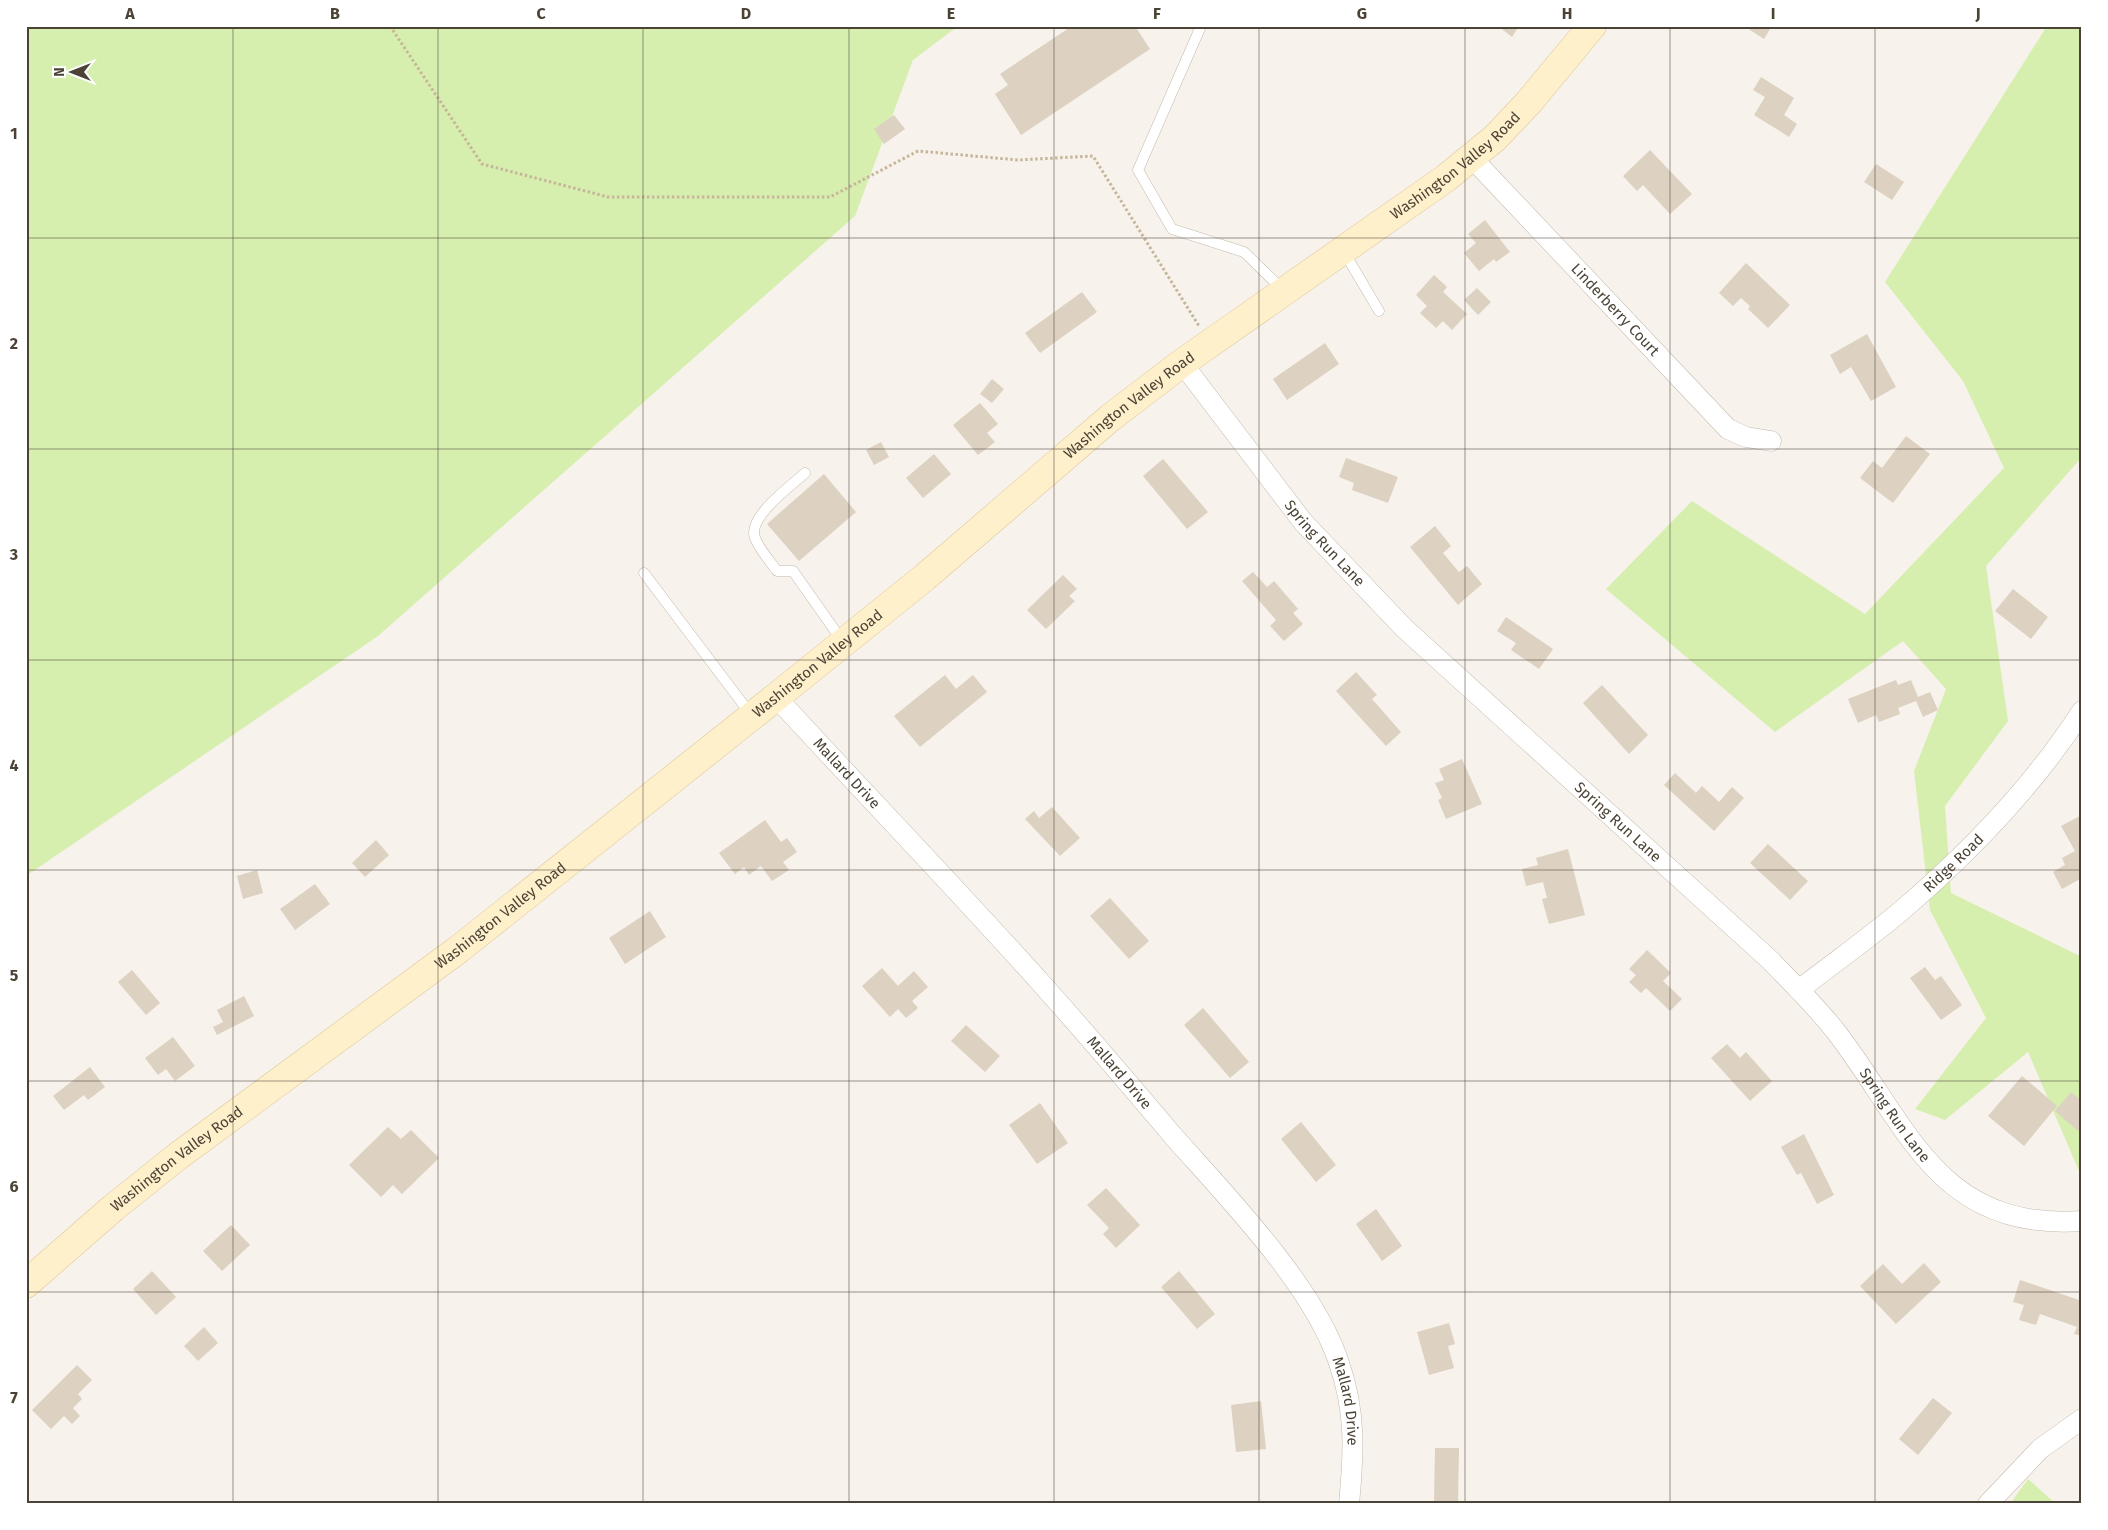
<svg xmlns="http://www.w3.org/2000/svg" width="2108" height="1530" viewBox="0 0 2108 1530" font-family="'Fira Sans',sans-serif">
<rect width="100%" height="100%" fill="#f7f2eb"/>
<path fill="#d6efaf" d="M26,26H958L913,60L855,216L378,636L26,876Z
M2047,26H2082V457L1986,566L2008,721L1945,806L1951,893L2082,957V1178L2028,1052L1945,1120L1915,1109L1986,1018L1930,910L1914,771L1946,689L1903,641L1775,732L1606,589L1692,501L1865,614L2004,468L1963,381L1885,282Z
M2028,1479L2056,1504H2010Z"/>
<path fill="#ddd1c1" d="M1072,26H1135L1150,49L1021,135L995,94L1008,85L1000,74Z
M1498,26H1519L1512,37Z
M1744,26H1772L1764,39Z
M1761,77L1794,98L1784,115L1797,124L1789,137L1754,115L1765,97L1753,90Z
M894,115L905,129L884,144L874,129Z
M1650,150L1692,194L1670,214L1643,185L1637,191L1623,176Z
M1876,164L1904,182L1892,200L1864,182Z
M1485,220L1510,252L1496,262L1494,259L1479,271L1464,253L1476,243L1468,234Z
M1746,263L1790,305L1768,328L1748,309L1750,306L1741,298L1733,306L1719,293Z
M1434,275L1447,287L1443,292L1467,314L1452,330L1443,321L1436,328L1420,313L1427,306L1416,295Z
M1477,288L1491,302L1478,315L1464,300Z
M1082,292L1097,312L1040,353L1025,333Z
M1867,334L1896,387L1871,401L1851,367L1840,374L1830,355Z
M1325,343L1339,364L1287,400L1273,379Z
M992,379L1004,389L992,403L980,394Z
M980,403L998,424L987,433L995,442L978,455L953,425Z
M1906,436L1930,454L1893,503L1860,478L1873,461L1882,468Z
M881,442L889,457L874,465L866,450Z
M934,454L951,474L923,498L906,478Z
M1346,458L1398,477L1388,503L1352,490L1354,483L1339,477Z
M1163,459L1208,512L1187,529L1143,476Z
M824,474L856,512L799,561L767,524Z
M1435,526L1451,546L1443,553L1459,572L1467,566L1482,584L1458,605L1410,547Z
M1253,572L1267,587L1274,581L1298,609L1293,613L1303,624L1284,641L1270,626L1276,620L1242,581Z
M1063,575L1077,589L1069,596L1075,601L1046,629L1027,610Z
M2013,589L2048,617L2031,639L1995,611Z
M1506,617L1553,649L1539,669L1511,650L1516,643L1497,631Z
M1356,672L1377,695L1372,699L1401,732L1386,746L1336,691Z
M945,675L956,689L973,675L987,692L920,747L894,716Z
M1896,680L1898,685L1911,680L1918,697L1930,692L1938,710L1923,717L1916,701L1898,708L1900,714L1879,722L1876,715L1858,723L1848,699Z
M1602,685L1648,735L1629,754L1583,703Z
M1462,759L1482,804L1446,819L1438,800L1442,798L1435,783L1444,780L1439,769Z
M1675,773L1696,793L1702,786L1719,802L1732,787L1744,798L1714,831L1664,785Z
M1052,807L1080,838L1060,856L1025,819L1034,811L1039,818Z
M2082,815V878L2062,889L2053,872L2065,865L2062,858L2075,851L2061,826Z
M765,820L781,842L787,838L797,852L783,862L789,870L772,881L761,866L749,875L744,867L735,874L719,853Z
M376,840L389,855L365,877L352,863Z
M1768,844L1808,881L1790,900L1750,863Z
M1568,849L1585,915L1549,924L1542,899L1547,898L1543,882L1526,886L1522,869L1538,865L1536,858Z
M257,870L263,893L243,899L237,876Z
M315,884L330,904L295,930L280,909Z
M1110,898L1149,941L1129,959L1090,916Z
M650,911L666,937L625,964L609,938Z
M1647,950L1671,973L1663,981L1682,999L1670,1011L1646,988L1641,993L1629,982L1636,975L1629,969Z
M1925,967L1935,980L1941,976L1962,1005L1941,1020L1910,978Z
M882,968L898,986L914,971L928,987L912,1001L918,1008L906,1018L898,1009L890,1017L862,986Z
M132,970L160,1003L146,1015L118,982Z
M244,996L254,1016L217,1035L213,1027L223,1022L217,1010Z
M1203,1008L1249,1062L1230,1078L1184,1025Z
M966,1025L1000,1056L985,1072L951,1041Z
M173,1037L195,1066L175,1081L166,1069L158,1075L145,1058Z
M1727,1044L1740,1058L1746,1052L1772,1081L1750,1101L1711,1058Z
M90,1067L105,1087L88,1100L84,1095L64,1110L53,1096Z
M2022,1076L2057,1106L2024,1146L1988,1116Z
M2071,1092L2082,1101V1127L2078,1131L2055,1111Z
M1040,1103L1068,1143L1037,1164L1009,1125Z
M1301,1122L1336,1165L1316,1182L1281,1139Z
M388,1127L401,1139L411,1130L439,1158L402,1194L393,1185L381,1197L349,1165Z
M1804,1134L1834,1195L1817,1204L1801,1173L1797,1175L1781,1147Z
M1106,1188L1140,1225L1116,1248L1103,1234L1109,1228L1087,1205Z
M1376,1209L1402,1246L1382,1261L1356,1224Z
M231,1225L250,1245L222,1271L203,1251Z
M1924,1263L1941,1282L1896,1324L1860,1286L1883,1264L1902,1284Z
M152,1271L176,1297L156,1315L133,1289Z
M1179,1271L1215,1314L1197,1329L1161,1287Z
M2020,1280L2082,1301V1336L2074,1334L2077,1327L2040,1314L2036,1325L2019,1320L2024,1305L2013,1302Z
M1449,1323L1455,1344L1448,1346L1454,1368L1429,1375L1417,1332Z
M204,1327L218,1343L198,1361L184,1346Z
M77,1365L92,1380L78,1394L82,1399L73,1408L80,1416L72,1424L64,1416L51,1429L32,1410Z
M1933,1398L1952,1413L1918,1455L1899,1439Z
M1261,1401L1266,1449L1236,1452L1231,1405Z
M1435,1448H1459L1458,1504L1434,1503Z"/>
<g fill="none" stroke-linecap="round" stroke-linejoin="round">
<defs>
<path id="lane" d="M1201,26L1138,170L1172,229L1244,252L1284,291
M1344,252L1379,311
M805,473C791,486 747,517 755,538C759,549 770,561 777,571H793L843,642
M644,573L752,716"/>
<g id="street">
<path id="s1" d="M1471,157L1728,429L1746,437L1771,441"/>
<path id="s2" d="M1182,363L1303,522L1404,628L1770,960C1793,984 1817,1007 1837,1033C1909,1127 1938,1231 2082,1221"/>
<path id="s3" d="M776,697C864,793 954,886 1040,982C1086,1033 1130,1085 1174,1137C1228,1198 1314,1286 1339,1363C1356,1412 1354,1453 1349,1504"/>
<path id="s4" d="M1799,990C1833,963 1868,939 1901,911C1970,852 2033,787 2082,711"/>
<path d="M1988,1504L2040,1449L2082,1419"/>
</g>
<g id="secondary">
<path id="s5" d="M26,1284L113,1208L178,1156L459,949L776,697L925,577L1110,418L1182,363L1446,178L1495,138L1529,102L1592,26"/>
</g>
</defs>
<use href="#lane" stroke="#c4baac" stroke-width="11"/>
<use href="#street" stroke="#c4baac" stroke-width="21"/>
<use href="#secondary" stroke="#dcc696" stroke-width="29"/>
<path stroke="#c7b59b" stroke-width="3" stroke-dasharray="2.5 2.5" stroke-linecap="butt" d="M390,26L482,164L608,197H830L918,151L1018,160L1093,156L1199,326"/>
<use href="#lane" stroke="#fff" stroke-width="10"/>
<use href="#street" stroke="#fff" stroke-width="20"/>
<use href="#secondary" stroke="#fff0cc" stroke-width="28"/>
</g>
<path fill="none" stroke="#4c4337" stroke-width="1" stroke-opacity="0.55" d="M233,26V1504M438,26V1504M643,26V1504M849,26V1504M1054,26V1504M1259,26V1504M1465,26V1504M1670,26V1504M1875,26V1504M26,238H2082M26,449H2082M26,660H2082M26,870H2082M26,1081H2082M26,1292H2082"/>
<g text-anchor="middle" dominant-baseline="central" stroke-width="5" stroke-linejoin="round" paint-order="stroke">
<g font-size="15" fill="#4c4337" stroke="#fff">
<text stroke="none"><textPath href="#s5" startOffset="1816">Washington Valley Road</textPath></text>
<text stroke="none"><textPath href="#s1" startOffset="210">Linderberry Court</textPath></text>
<text stroke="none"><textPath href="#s5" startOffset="1411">Washington Valley Road</textPath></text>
<text stroke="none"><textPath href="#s2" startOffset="230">Spring Run Lane</textPath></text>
<text stroke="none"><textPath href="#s5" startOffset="1006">Washington Valley Road</textPath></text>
<text stroke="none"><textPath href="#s3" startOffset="104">Mallard Drive</textPath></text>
<text stroke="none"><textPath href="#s2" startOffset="635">Spring Run Lane</textPath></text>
<text stroke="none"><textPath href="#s4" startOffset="200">Ridge Road</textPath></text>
<text stroke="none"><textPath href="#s5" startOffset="601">Washington Valley Road</textPath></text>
<text stroke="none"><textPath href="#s3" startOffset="509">Mallard Drive</textPath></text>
<text stroke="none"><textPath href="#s2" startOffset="1040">Spring Run Lane</textPath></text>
<text stroke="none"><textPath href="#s5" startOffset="196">Washington Valley Road</textPath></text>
<text stroke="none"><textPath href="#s3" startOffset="914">Mallard Drive</textPath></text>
</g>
</g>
<rect width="2108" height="1530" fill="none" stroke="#ffffff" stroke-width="55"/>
<g transform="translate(72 72) rotate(270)" stroke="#ffffff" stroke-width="4" paint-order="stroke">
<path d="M0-4L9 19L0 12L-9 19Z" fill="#4c4337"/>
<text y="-8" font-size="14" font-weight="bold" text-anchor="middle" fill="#4c4337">N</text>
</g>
<rect x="28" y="28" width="2052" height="1474" fill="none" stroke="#4c4337" stroke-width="2"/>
<g font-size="16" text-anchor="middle" font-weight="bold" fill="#4c4337">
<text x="130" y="19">A</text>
<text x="335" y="19">B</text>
<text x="541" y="19">C</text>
<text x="746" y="19">D</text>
<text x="951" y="19">E</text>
<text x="1157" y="19">F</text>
<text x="1362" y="19">G</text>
<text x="1567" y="19">H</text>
<text x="1773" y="19">I</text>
<text x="1978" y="19">J</text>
<text x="14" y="139">1</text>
<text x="14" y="349">2</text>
<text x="14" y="560">3</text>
<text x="14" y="771">4</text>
<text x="14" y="981">5</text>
<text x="14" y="1192">6</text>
<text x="14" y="1403">7</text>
</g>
</svg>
